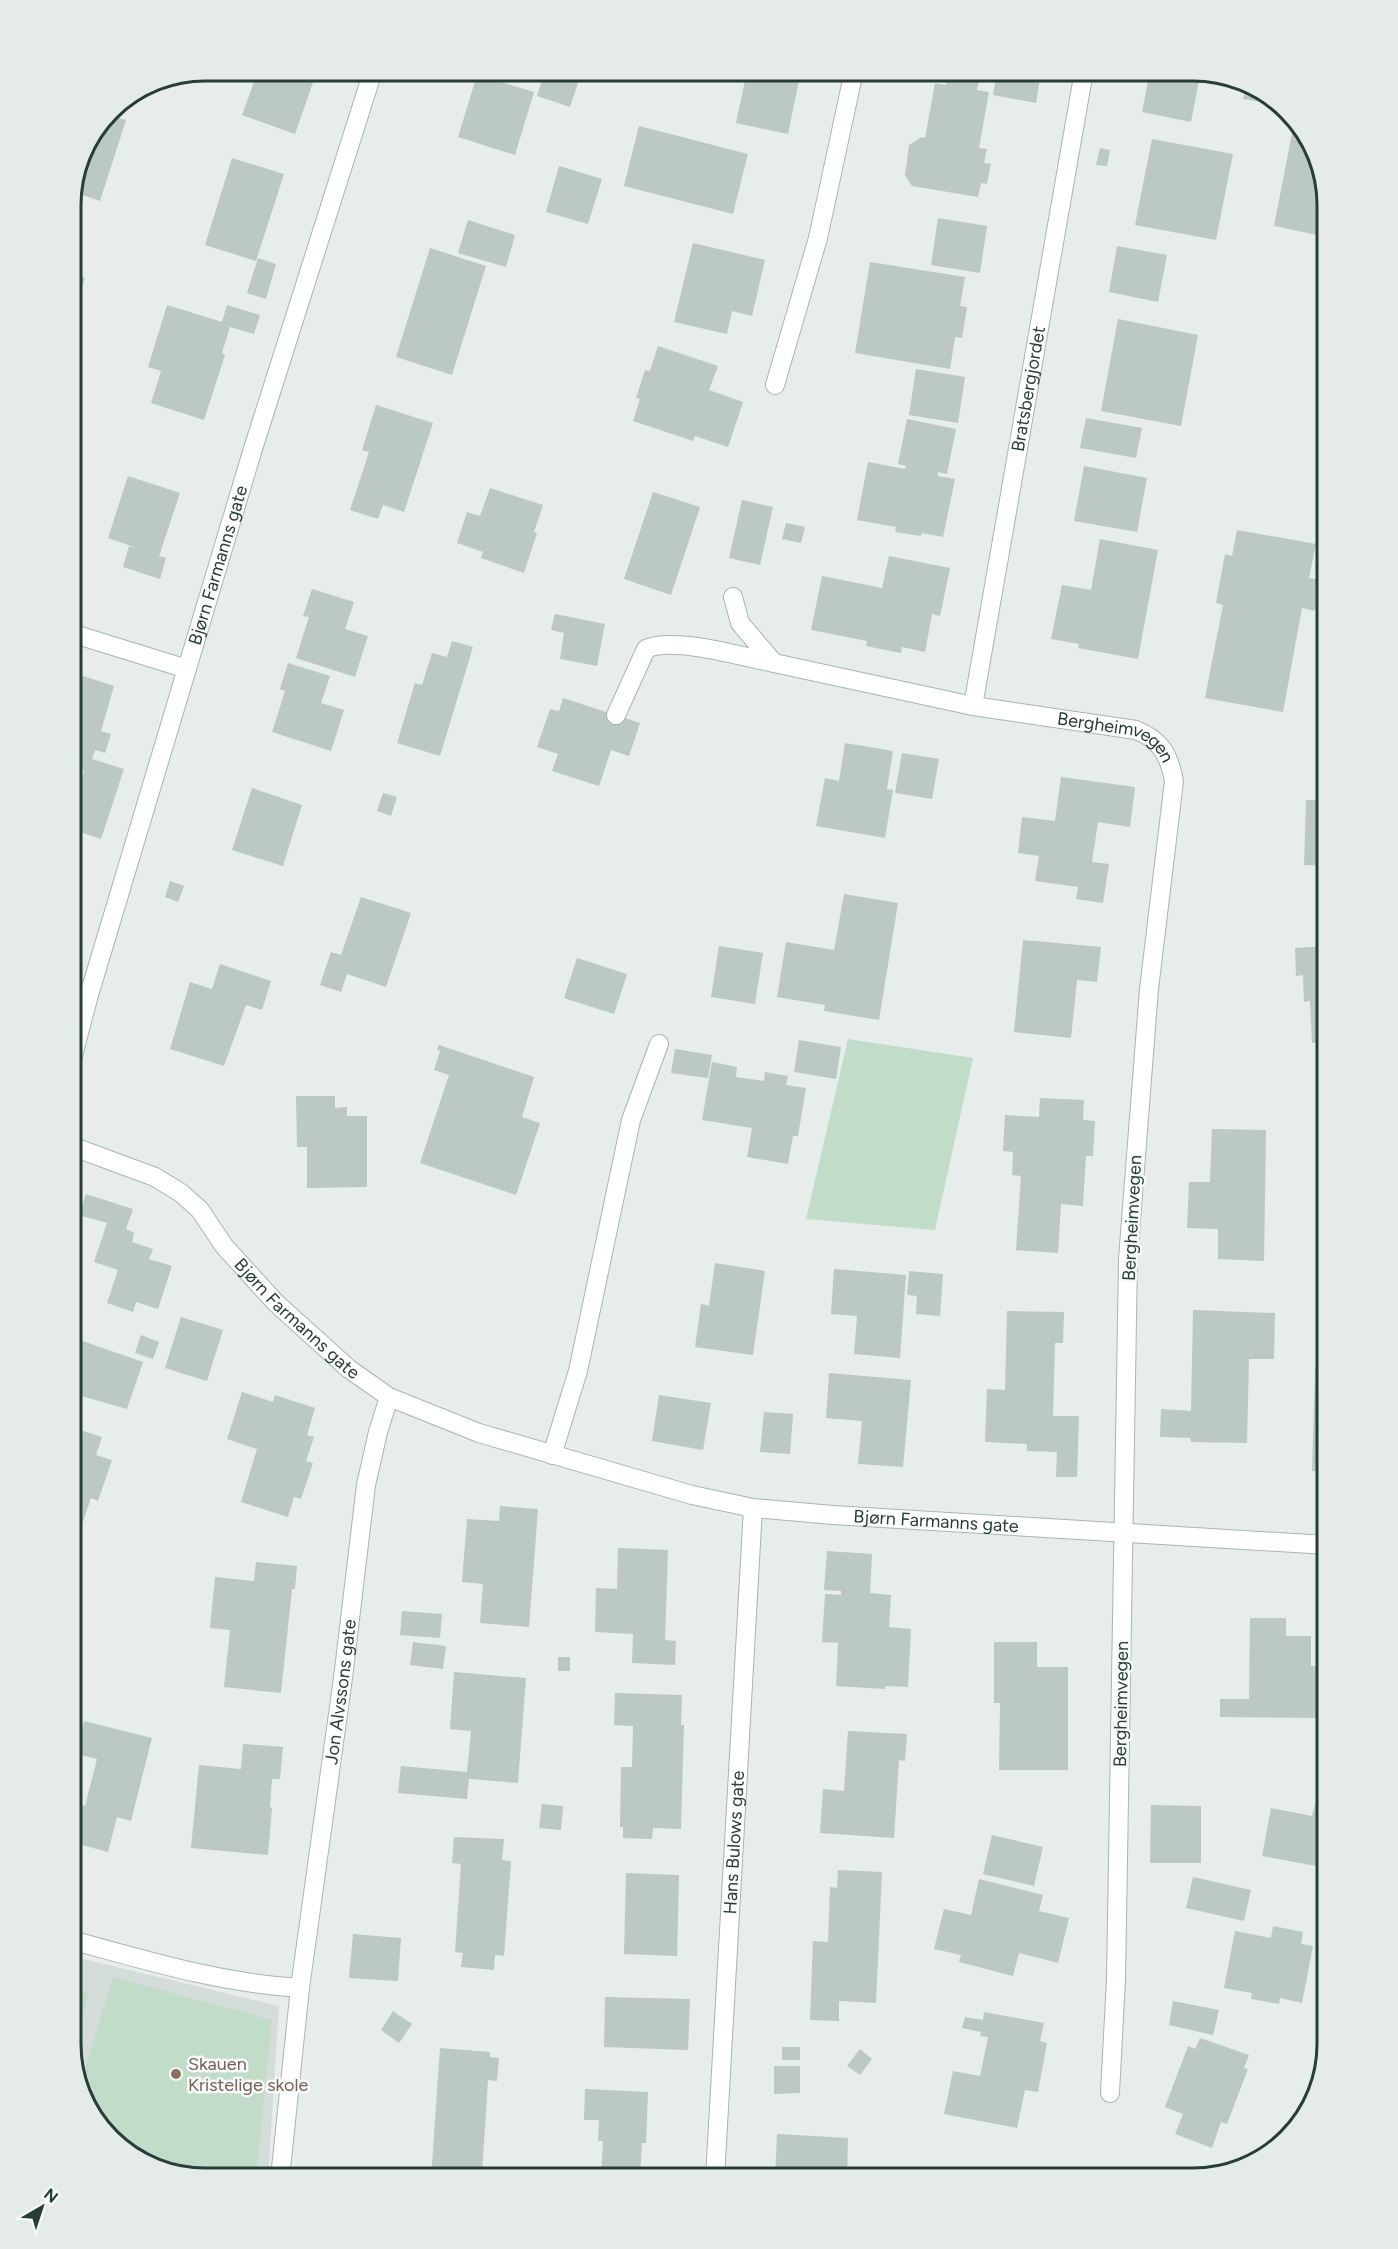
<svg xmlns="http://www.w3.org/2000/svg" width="1398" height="2249" viewBox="0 0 1398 2249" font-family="Figtree,sans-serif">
<rect width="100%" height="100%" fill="#e6edea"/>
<path fill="#d4ddd9" d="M71,1956L279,2006L268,2178H196L130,2156L84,2104L71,2044Z"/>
<path fill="#c1dcc8" d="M848,1039L973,1058L935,1230L806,1219Z
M113,1977L272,2020L256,2178H196L130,2156L84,2104L80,2085Z
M71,1988L89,1994L71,2048Z"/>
<path fill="#bbc8c3" d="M258,71H317L295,134L242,115Z
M545,71L579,80L570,107L537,96Z
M747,71H801L788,134L736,123Z
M997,71H1041L1036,103L993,95Z
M1150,71H1176L1200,75L1191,122L1142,112Z
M477,75L534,92L515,155L458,137Z
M947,76L979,81L977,90L989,92L979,148L987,149L984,163L991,164L987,184L981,183L978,197L912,186L905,176L909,145L922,137L925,138L935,83L946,85Z
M1229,80L1264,92L1262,102L1243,99L1246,87L1229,84Z
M107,114L126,120L100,201L79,194L78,198L71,196L84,146Z
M1294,123L1314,145L1327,205V237L1274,226Z
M639,126L748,154L733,214L624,186Z
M1152,139L1233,154L1216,240L1135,225Z
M1100,148L1110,150L1107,166L1096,165Z
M232,158L284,174L256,261L205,245Z
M559,166L602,179L588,224L546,212Z
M938,218L987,226L980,273L931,265Z
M468,220L515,235L506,267L458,253Z
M693,243L765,260L752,316L732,311L727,334L674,322Z
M1117,246L1167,255L1158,302L1109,292Z
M430,248L486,266L452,375L396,357Z
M258,258L276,264L266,299L247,293Z
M870,262L965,277L960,306L967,307L962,338L955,337L950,369L855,353Z
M71,273L85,278L71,319Z
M167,305L222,322L227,305L260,315L254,334L230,327L222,353L225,355L204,420L151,403L161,371L148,367Z
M1118,319L1198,335L1181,426L1101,411Z
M658,346L718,366L709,390L743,402L728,447L695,436L693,441L633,421L640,399L636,398L645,370L650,371Z
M916,369L965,377L958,423L909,415Z
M376,405L433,423L404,512L383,505L378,519L350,510L369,452L362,450Z
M1086,418L1142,428L1136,458L1080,448Z
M907,419L956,429L947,474L938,472V476L955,479L943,537L922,533L921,536L895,532L896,527L857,520L868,462L905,469L906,466L898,464Z
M1084,466L1147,478L1137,532L1074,521Z
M128,476L180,493L159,556L166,558L160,579L123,567L129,546L137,548L108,538Z
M490,488L543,505L534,532L537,533L524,573L481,558L483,552L457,543L467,512L480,516Z
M653,492L700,507L671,595L624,579Z
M742,500L773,507L760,565L729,558Z
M786,523L805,527L801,543L782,539Z
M1237,530L1316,544L1309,578L1320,580L1315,611L1302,608L1283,712L1205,698L1223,605L1216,603L1225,554L1232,556Z
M1100,539L1158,550L1138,659L1078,648L1079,644L1051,639L1062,585L1091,590Z
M889,556L950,568L940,616L932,614L925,652L902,647L901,653L866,646L867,641L811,630L822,576L882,588Z
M312,589L354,602L345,629L368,636L355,677L296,658L309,617L303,616Z
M555,614L605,624L597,666L560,659L564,633L551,630Z
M452,641L473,647L440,756L397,743L415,683L422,685L432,653L447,657Z
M288,663L330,676L321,703L344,710L331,751L272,732L285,691L280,689Z
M71,672L114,686L101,731L111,734L105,753L95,750L92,759L124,769L101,839L71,829V809L84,770L71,765Z
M563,698L640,723L629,756L611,750L599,786L552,771L558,754L537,747L550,709L559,711Z
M845,743L893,751L887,789L893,790L885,838L816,826L825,778L839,781Z
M902,753L939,759L932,799L895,793Z
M1061,777L1135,787L1130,827L1098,822L1092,862L1109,864L1103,903L1076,899L1078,887L1035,881L1039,856L1018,853L1022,817L1055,821Z
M252,788L302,805L283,866L232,850Z
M383,793L397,797L391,816L377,811Z
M1306,800H1327V866L1304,865Z
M170,881L184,886L178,902L165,897Z
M844,894L898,903L879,1020L824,1011L825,1005L777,997L786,942L834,950Z
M361,897L411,913L386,987L347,974L341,992L320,985L331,952L341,955Z
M1023,940L1101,947L1097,982L1077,980L1071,1038L1014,1032Z
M719,946L763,953L755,1004L711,997Z
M1327,946V1042L1312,1043L1310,1001L1304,1002L1303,975L1296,976L1295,948Z
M577,958L627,974L614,1014L564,998Z
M220,964L271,981L262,1010L246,1005L224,1066L170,1049L190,982L212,989Z
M799,1040L841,1047L836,1079L794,1072Z
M439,1045L534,1077L522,1117L540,1123L516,1195L420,1163L449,1075L434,1070L440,1051L437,1050Z
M675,1049L712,1055L708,1078L671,1073Z
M712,1062L737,1067L736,1077L764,1081L765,1072L788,1076L786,1085L806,1088L798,1136H793L788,1164L747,1157L752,1128L702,1120Z
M296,1096H335V1108L347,1107V1116H367V1187L307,1188V1147H297Z
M1040,1098L1084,1100L1083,1120L1095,1121L1093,1156H1086L1083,1206L1061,1204L1058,1253L1016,1250L1021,1176L1012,1175L1013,1152L1003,1151L1005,1115L1039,1117Z
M1324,1124H1327V1151H1323Z
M1212,1129L1266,1130L1264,1261L1218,1259V1229L1187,1228L1189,1182H1210Z
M1322,1168H1327V1273H1318Z
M86,1194L133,1209L126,1229L134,1233L132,1242L153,1249L149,1259L172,1266L158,1309L136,1302L133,1312L107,1303L118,1270L94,1262L107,1223L79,1215Z
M715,1263L765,1271L753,1355L695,1347L701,1304L709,1306Z
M834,1269L906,1275L900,1358L854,1354L857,1316L831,1314Z
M909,1271L943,1274L940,1316L916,1314L917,1296L907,1295Z
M1193,1310L1275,1313L1274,1359H1249L1247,1443L1191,1442L1190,1438L1160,1437L1161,1409L1191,1411Z
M1007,1311L1064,1312L1063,1343H1055L1053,1416H1079L1077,1477H1056L1057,1452L1027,1451V1444L985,1442L987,1389L1005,1390Z
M181,1317L223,1330L207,1381L165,1368Z
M141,1335L159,1342L153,1359L135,1353Z
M71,1337L143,1362L127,1409L71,1393Z
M1315,1369H1327V1507L1318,1506L1320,1471H1312Z
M829,1373L911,1380L903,1467L858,1464L862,1421L826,1418Z
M242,1392L273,1402L275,1395L315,1408L307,1435L314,1437L306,1461L313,1463L301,1499L294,1497L288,1517L241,1502L257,1449L227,1439Z
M659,1395L711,1403L703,1450L652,1441Z
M764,1412L793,1414L790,1454L760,1452Z
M71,1427L102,1437L96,1455L112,1460L98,1501L91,1498L73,1550L71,1549Z
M500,1506L538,1509L529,1627L480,1623L483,1584L462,1582L467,1519L499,1521Z
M618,1548L668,1550L665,1640L676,1641L675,1665L632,1663L633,1634L595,1632L596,1588L617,1589Z
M827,1551L872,1554L870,1593L891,1595L889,1627L911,1629L908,1687L886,1686L885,1689L836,1686L838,1643L822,1642L825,1594L841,1595V1591L824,1590Z
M256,1562L297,1566L295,1589H292L281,1693L224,1687L230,1630L210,1628L215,1577L254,1581Z
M402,1611L442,1614L440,1638L400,1635Z
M1250,1618H1286V1636H1311V1666H1327V1718L1220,1717V1699H1249Z
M413,1642L446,1646L443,1669L410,1665Z
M994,1642H1037V1667H1068V1770H999L1000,1703H994Z
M558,1657H570V1671H558Z
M454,1672L526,1678L518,1783L469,1779L467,1799L398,1793L401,1766L467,1772L471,1731L450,1729Z
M615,1693L682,1695L681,1725H684L681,1829L653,1828L652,1839L623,1838V1827H620L621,1767H632L633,1726L614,1725Z
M84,1721L152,1738L131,1821L117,1817L108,1852L71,1842V1818L74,1803L85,1806L97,1759L76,1754Z
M848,1731L907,1734L905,1761L899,1760L894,1838L820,1833L823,1789L844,1791Z
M243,1744L283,1747L280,1779H272L270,1807L272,1808L268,1855L191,1848L199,1765L241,1769Z
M542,1804L563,1806L561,1830L539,1828Z
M1315,1804L1327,1806V1868L1262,1856L1271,1808L1312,1816Z
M1151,1805L1201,1806V1863H1150Z
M992,1835L1043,1847L1034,1886L983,1874Z
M454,1837L504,1839L502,1860L511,1861L504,1956L495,1955L494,1970L461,1967L463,1953L455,1952L461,1864L452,1863Z
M838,1870L882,1872L876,2003L839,2001V2021L810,2020L813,1941L828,1942L830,1887L837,1888Z
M626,1873L679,1875L677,1956L624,1954Z
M1193,1877L1251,1890L1244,1921L1186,1908Z
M979,1879L1043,1895L1039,1911L1069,1918L1058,1963L1019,1953L1013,1976L959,1962L961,1955L934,1949L944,1909L971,1915Z
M1273,1926L1303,1932L1301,1944L1313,1946L1302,2003L1280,1998L1279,2004L1251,1999L1252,1993L1224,1988L1235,1931L1271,1938Z
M353,1934L401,1938L398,1981L349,1978Z
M605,1997L690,1999L688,2050L604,2047Z
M1173,2001L1219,2010L1213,2035L1169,2025Z
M393,2011L412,2024L399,2043L381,2030Z
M984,2012L1044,2023L1040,2041L1047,2043L1038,2092L1025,2090L1017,2128L944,2114L953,2071L980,2076L988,2037L980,2036L981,2032L962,2028L965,2017L983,2020Z
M1200,2038L1249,2055L1244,2068L1248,2069L1227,2124L1221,2122L1212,2148L1175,2134L1183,2114L1165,2107L1188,2046L1195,2049Z
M782,2047H800V2060H782Z
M440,2048L490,2052V2057L499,2058L497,2081L488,2080L482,2173L467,2172L466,2178H431Z
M860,2049L872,2059L860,2075L847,2066Z
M774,2066H800V2093L774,2094Z
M585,2089L648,2092L646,2143H642L640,2178H601L603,2141H598L599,2120H584Z
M777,2134L848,2138L847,2178H775Z
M927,2167L969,2178H933L925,2176Z
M1006,2173L1026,2178H1004Z"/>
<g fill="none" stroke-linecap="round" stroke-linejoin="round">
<defs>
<path id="service" d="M775,385L818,238
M733,597L740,623L774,663
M616,715L646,649C673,636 744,657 774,663"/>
<g id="minor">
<path d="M818,238L854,71"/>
<path d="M71,633L187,669"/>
<path id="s1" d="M774,663L973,706L1136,730C1161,740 1169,755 1174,781L1149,989L1128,1259L1116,1979L1110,2093"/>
<path id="s2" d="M973,706L1084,71"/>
<path id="s3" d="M71,1063L89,995L252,452L373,71"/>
<path id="s4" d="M71,1146L155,1177L181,1193L200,1210L224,1246L276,1303L349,1369L389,1397L479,1433L692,1495L753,1508L833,1515L1327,1545"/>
<path d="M552,1455L578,1371L631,1120L659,1044"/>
<path d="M71,1940C148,1961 220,1983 300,1988"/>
<path id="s5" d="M280,2178L300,1988L343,1678L366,1485L378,1432L389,1397"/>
<path id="s6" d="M715,2178L753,1508"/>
</g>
</defs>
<use href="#service" stroke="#a9b5b1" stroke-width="20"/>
<use href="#minor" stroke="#a9b5b1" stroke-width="20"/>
<use href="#service" stroke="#fff" stroke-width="18"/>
<use href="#minor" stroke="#fff" stroke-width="18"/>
</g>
<circle fill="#8d6e63" stroke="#f6faf8" stroke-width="2" cx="176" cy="2074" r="6"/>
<g text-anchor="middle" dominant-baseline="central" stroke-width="5" stroke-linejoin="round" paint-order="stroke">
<g font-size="18" fill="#263e37" stroke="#f6faf8">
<text stroke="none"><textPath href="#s2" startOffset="322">Bratsbergjordet</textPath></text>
<text stroke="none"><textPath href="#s3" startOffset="519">Bjørn Farmanns gate</textPath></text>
<text stroke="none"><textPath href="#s1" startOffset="352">Bergheimvegen</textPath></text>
<text transform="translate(1132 1218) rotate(-87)">Bergheimvegen</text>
<text stroke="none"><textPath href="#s4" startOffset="292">Bjørn Farmanns gate</textPath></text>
<text stroke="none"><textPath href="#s4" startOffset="978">Bjørn Farmanns gate</textPath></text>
<text stroke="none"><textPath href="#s5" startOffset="490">Jon Alvssons gate</textPath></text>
<text transform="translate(1121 1704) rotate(-89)">Bergheimvegen</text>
<text stroke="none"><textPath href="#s6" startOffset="336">Hans Bulows gate</textPath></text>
</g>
<g font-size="18" fill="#785e54" stroke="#f6faf8" text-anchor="start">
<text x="188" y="2064">Skauen<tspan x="188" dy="21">Kristelige skole</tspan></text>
</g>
</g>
<path d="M0 0H1398V2249H0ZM205 81H1193A124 124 0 0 1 1317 205V2044A124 124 0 0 1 1193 2168H205A124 124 0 0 1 81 2044V205A124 124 0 0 1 205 81Z" fill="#e5ebe9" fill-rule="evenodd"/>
<path fill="none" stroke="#263e37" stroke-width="3" d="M205 81H1193A124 124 0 0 1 1317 205V2044A124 124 0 0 1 1193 2168H205A124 124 0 0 1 81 2044V205A124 124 0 0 1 205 81Z"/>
<g transform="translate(42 2207) rotate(39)" stroke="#f6faf8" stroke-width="4.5" paint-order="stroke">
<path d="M0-4.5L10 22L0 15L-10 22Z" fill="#263e37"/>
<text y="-9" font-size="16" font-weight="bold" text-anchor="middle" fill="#263e37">N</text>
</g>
</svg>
